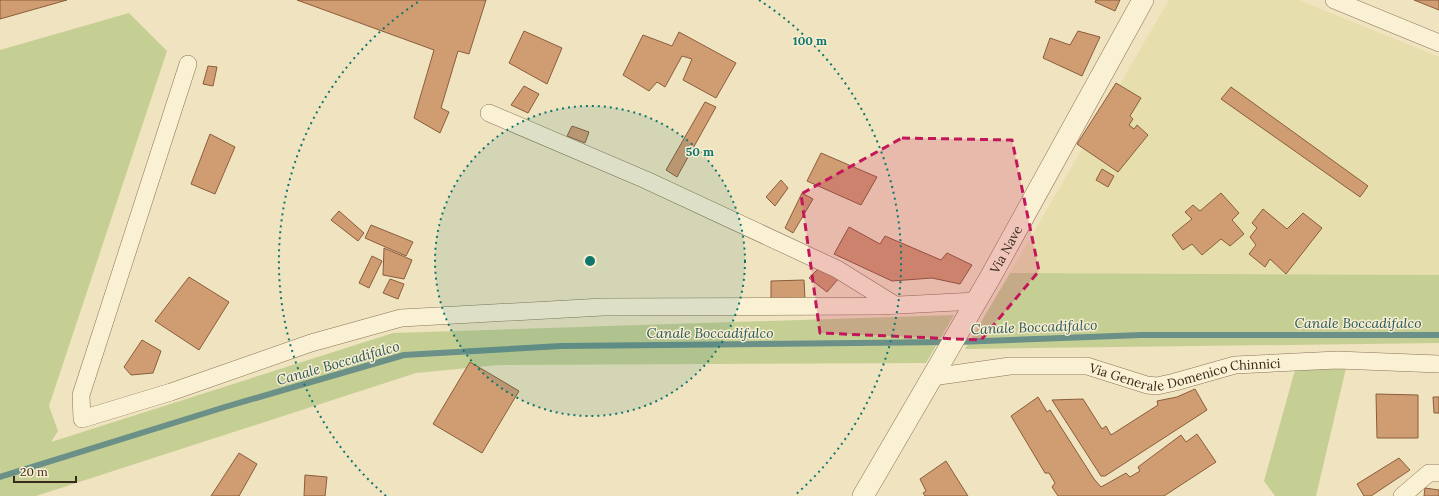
<svg xmlns="http://www.w3.org/2000/svg" width="1439" height="496" viewBox="0 0 1439 496" font-family="Lora,serif">
<rect width="100%" height="100%" fill="#f0e3c0"/>
<path fill="#e6dfad" d="M1169,0H1299L1439,57V275L1010,273Z"/>
<path fill="#c6cf93" d="M129,13L167,51L49,406L58,431L51,442L393,333L954,315L926,363L499,365L416,373L36,496H0V50Z
M1010,273L1439,275V343L965,349Z
M1346,368L1316,496H1275L1264,481L1295,370Z"/>
<g fill="none" stroke-linecap="round" stroke-linejoin="round">
<path stroke="#6a9088" stroke-width="6" d="M957,342L1141,335H1439
M0,477L225,407L404,355L561,346L948,342"/>
</g>
<path fill="#d09d73" stroke="#8a5d3b" d="M0,0H67L0,19Z
M297,0H486L469,54L458,51L441,108L449,112L440,133L414,118L434,50Z
M1096,0H1120L1115,11L1095,2Z
M1414,0H1439V10Z
M524,31L562,48L547,84L509,63Z
M1078,31L1100,37L1082,76L1043,58L1050,38L1070,45Z
M679,32L736,63L716,98L683,80L692,59L682,56L665,87L657,82L649,91L623,75L643,35L672,46Z
M208,66L217,67L213,86L203,84Z
M1116,83L1141,98L1130,116L1133,119L1129,125L1134,129L1137,125L1148,135L1118,172L1077,144Z
M524,86L539,94L528,113L511,105Z
M1231,87L1368,186L1360,197L1221,99Z
M705,102L716,107L677,177L666,170Z
M572,126L589,132L585,143L567,136Z
M210,134L235,147L215,194L191,184Z
M821,153L877,177L861,205L807,181Z
M1102,169L1114,176L1108,187L1096,180Z
M781,180L788,188L775,206L766,197Z
M802,193L813,199L793,233L785,228Z
M1221,193L1239,213L1232,220L1244,234L1230,246L1221,239L1202,255L1192,244L1183,250L1172,235L1192,219L1185,212L1193,205L1200,211Z
M1263,209L1287,229L1303,213L1322,228L1286,274L1270,259L1265,267L1249,254L1256,245L1250,237L1257,228L1252,223Z
M339,211L364,233L358,241L331,220Z
M371,225L413,242L406,256L365,238Z
M849,227L880,244L885,236L941,260L947,253L972,265L960,284L932,278L892,281L834,254Z
M384,248L412,260L404,279L383,275Z
M372,256L382,261L369,288L359,283Z
M820,267L839,278L827,292L809,278Z
M189,277L229,302L199,350L155,321Z
M390,279L404,284L398,299L383,293Z
M804,280L805,299H771V281Z
M142,340L161,351L153,373L131,375L124,367Z
M470,362L519,391L482,453L433,424Z
M1195,389L1207,410L1105,476H1101L1052,400L1083,399L1102,429L1106,426L1111,435L1158,405L1157,401L1177,397Z
M1376,394L1418,395V438H1377Z
M1038,397L1047,412L1050,410L1094,479L1101,487L1126,473L1130,477L1140,471L1138,467L1181,435L1186,442L1197,434L1216,462L1164,496H1058L1052,487L1055,483L1049,473H1045L1011,416Z
M1433,397H1439V413H1434Z
M239,453L257,464L239,496H211Z
M1399,458L1410,470L1371,496H1364L1357,484Z
M946,461L968,496H925L923,493L926,491L920,479Z
M305,475L327,477L325,496H304Z
M1425,488L1439,490V496H1424Z"/>
<g fill="none" stroke-linecap="round" stroke-linejoin="round">
<defs>
<g id="minor">
<path d="M1334,0L1439,43"/>
<path d="M188,64L81,395L82,419L171,392L311,343L401,318L603,307L880,306L976,301"/>
<path d="M489,113L646,180L837,269L895,305"/>
<path id="s1" d="M932,377L1010,366H1087L1147,385L1157,386L1175,382L1235,365L1337,360L1439,364"/>
<path d="M1402,496L1429,473H1439"/>
</g>
<g id="tertiary">
<path id="s2" d="M863,496L991,276L1143,0"/>
</g>
</defs>
<use href="#minor" stroke="#8a7457" stroke-width="18"/>
<use href="#tertiary" stroke="#8a7457" stroke-width="22"/>
<use href="#minor" stroke="#faf0d3" stroke-width="17"/>
<use href="#tertiary" stroke="#faf0d3" stroke-width="21"/>
</g>
<path fill="#c2185b" fill-opacity="0.2" stroke="#c2185b" stroke-width="3" stroke-dasharray="8 5" stroke-linejoin="round" d="M902,138L1012,140L1039,271L981,340L820,333L801,194Z"/>
<circle cx="590" cy="261" r="155" fill="#0f766e" fill-opacity=".12"/>
<g fill="none" stroke="#0f766e" stroke-width="2" stroke-dasharray="2 4">
<circle cx="590" cy="261" r="155"/>
<path d="M386 496A311 311 0 0 1 421 0M759 0A311 311 0 0 1 794 496"/>
</g>
<g text-anchor="middle" dominant-baseline="central" stroke-width="3" stroke-linejoin="round" paint-order="stroke">
<g font-size="13" fill="#392b1c" stroke="#f7edd0">
<text stroke="none"><textPath href="#s2" startOffset="285">Via Nave</textPath></text>
<text stroke="none"><textPath href="#s1" startOffset="257">Via Generale Domenico Chinnici</textPath></text>
</g>
<g font-size="14" font-style="italic" fill="#2a5958" stroke="#f7edd0">
<text x="1358" y="323">Canale Boccadifalco</text>
<text transform="translate(1034 327) rotate(-2)">Canale Boccadifalco</text>
<text x="710" y="333">Canale Boccadifalco</text>
<text transform="translate(338 363) rotate(-16)">Canale Boccadifalco</text>
</g>
</g>
<circle cx="590" cy="261" r="6" fill="#0f766e" stroke="#f7edd0" stroke-width="2"/>
<g font-size="12" text-anchor="middle" font-weight="bold" fill="#0f766e" stroke="#f7edd0" stroke-width="3" stroke-linejoin="round" paint-order="stroke">
<text x="810" y="45">100 m</text>
<text x="700" y="156">50 m</text>
</g>
<path d="M14 476v6h62v-6" fill="none" stroke="#392b1c" stroke-width="2"/>
<text x="20" y="476" font-size="12" fill="#392b1c" stroke="#f7edd0" stroke-width="3" paint-order="stroke">20 m</text>
</svg>
